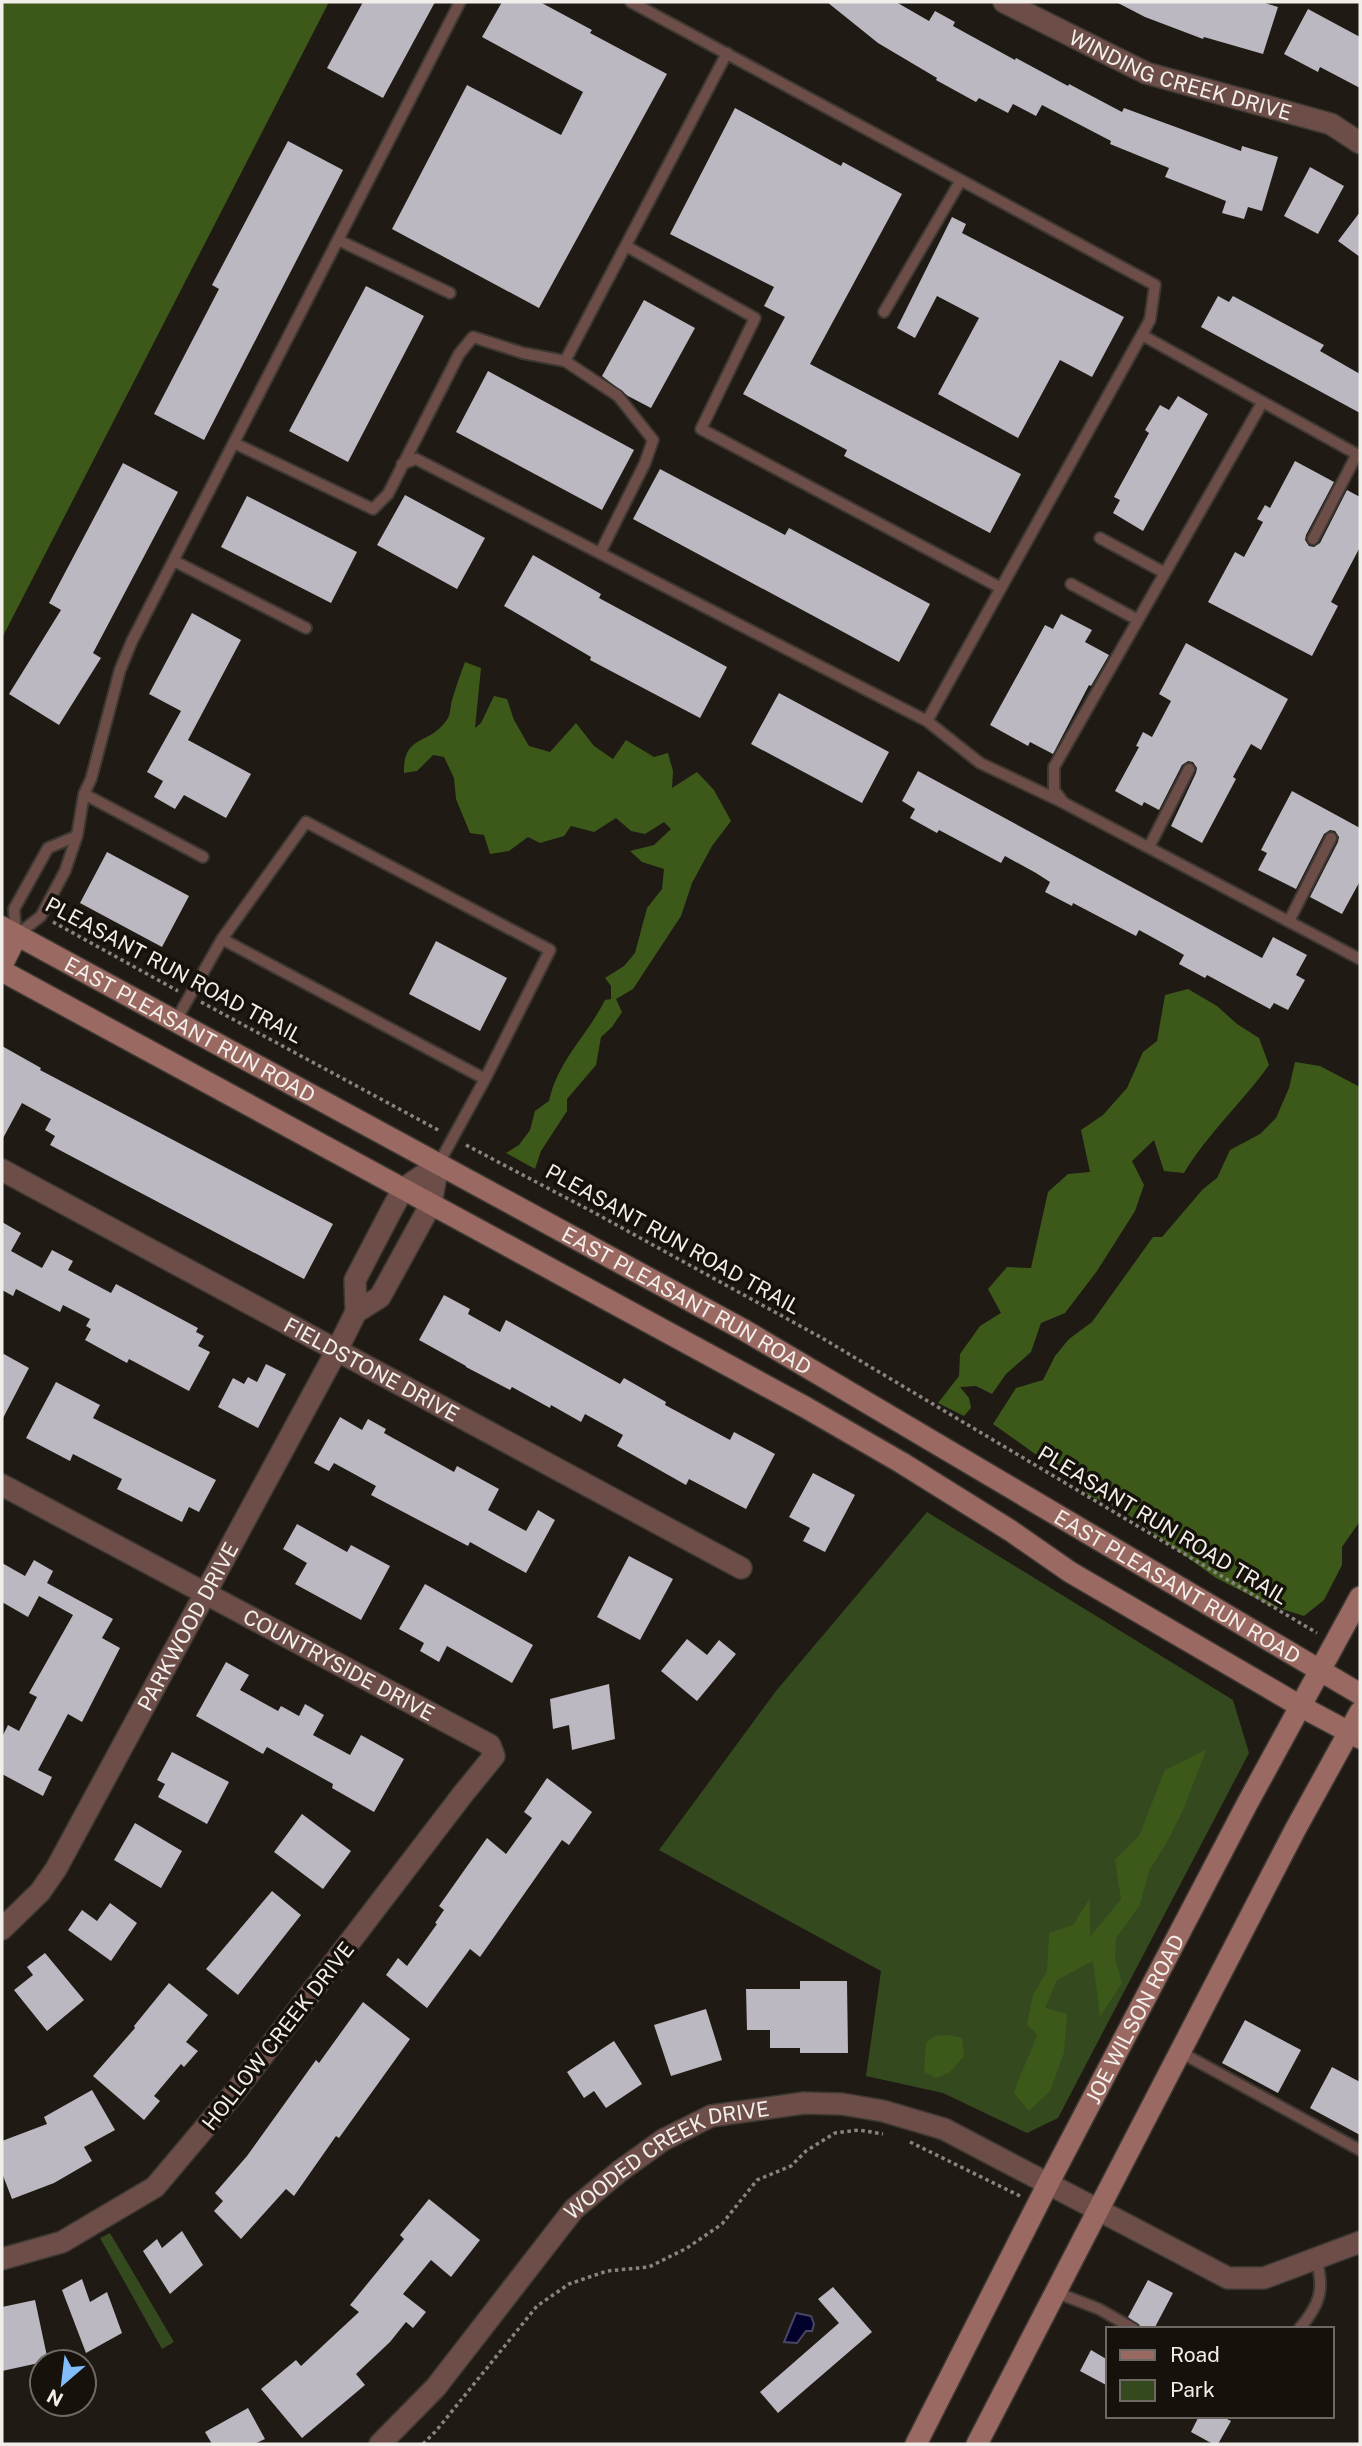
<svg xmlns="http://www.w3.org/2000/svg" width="1362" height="2446" viewBox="0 0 1362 2446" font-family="'Public Sans',sans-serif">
<rect width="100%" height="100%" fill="#1f1a14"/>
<path fill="#34491e" d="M927,1512L1233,1700L1249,1753L1058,2118L1027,2133L943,2093L866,2076L881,1971L659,1850L776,1691Z
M110,2233L174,2342L162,2349L100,2238Z"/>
<path fill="#3c591a" d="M2,2H329L2,638Z
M465,662L481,668L475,728L481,723L494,696L507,699L514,720L529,746L550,752L576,723L594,746L613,759L626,740L654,757L668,753L673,771L672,788L697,772L714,790L731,821L712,846L692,883L681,916L633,989L616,999L622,1012L612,1027L601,1037L596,1065L567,1099V1111L541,1151L535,1169L506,1153L519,1145L530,1130L535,1111L549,1101C558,1060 587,1036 605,1000L611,999V986L605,978L624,966L635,953L647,908L662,889L664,869L642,862L630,851L654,845L671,829L664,822L645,834L631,831L616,818L594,832L571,826L564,836L540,843L528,837L509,851L490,854L484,835L470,833L456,799L454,778L444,757L433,755L417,771L404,773C403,734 428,746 446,721C451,715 450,707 452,700C456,687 460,675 465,662Z
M1188,989L1217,1006L1237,1024L1259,1038L1269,1065C1242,1103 1208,1133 1184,1173L1164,1171L1154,1140L1132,1161L1144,1185L1135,1211L1097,1271L1065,1313L1041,1323L1031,1352L1006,1374L992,1394L976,1386L960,1387L969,1398L971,1408L964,1416L938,1403L959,1376L960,1354L980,1326L1001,1313L988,1289L1007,1267L1031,1268L1048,1192L1068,1174L1090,1172L1081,1130L1103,1115L1127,1088L1143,1052L1157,1041L1165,995Z
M1295,1062L1320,1066L1360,1087V1521L1342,1547V1565L1324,1600L1304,1616L1269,1605L1216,1578L1120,1509L1088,1495L1066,1470L1038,1456L993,1424L1016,1388L1043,1380L1055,1356L1069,1339L1092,1322L1153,1237H1162L1203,1189L1217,1178L1230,1150L1260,1134L1276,1118L1289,1088Z
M1206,1750L1184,1808L1167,1842L1149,1871L1140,1905L1116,1938L1115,1958L1122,1983L1100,2017L1093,1961L1057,1980L1045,2008L1067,2014L1064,2053L1050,2091L1029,2111L1014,2093C1020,2072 1031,2055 1037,2034L1027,2025L1033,1995L1047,1971L1049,1933L1073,1925L1090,1898V1937L1121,1899L1115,1860L1139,1836L1165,1770Z
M948,2035L962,2038L964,2056L950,2072L937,2078L924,2072L926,2043L935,2036Z"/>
<path fill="#01002d" stroke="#494766" stroke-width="2" d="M796,2313L811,2316L814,2324L812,2331H806L797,2343L784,2342Z"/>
<path fill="#bcb8c1" d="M363,2H435L383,98L327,68Z
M502,2H540L592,30L590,33L667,74L539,308L392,229L467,85L561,135L583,92L482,37Z
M827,2H896L929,21L935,11L955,22L953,26L1015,60L1016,58L1068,86L1069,84L1122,112L1124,108L1241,151L1242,146L1278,157L1262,211L1248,207L1244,219L1222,213L1226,201L1165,177L1169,168L1110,144L1111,141L1042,105L1036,116L1013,104L1008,113L979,98L976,102L936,80L937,78L878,43Z
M1116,2H1262L1278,7L1263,54L1204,37L1203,39L1145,17Z
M1308,9L1360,37V88L1320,67L1318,72L1284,54Z
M735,108L841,166L843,162L902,194L810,364L1021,474L990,533L844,456L847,450L743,394L785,317L764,306L774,287L670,234Z
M288,141L343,170L204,440L154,414L219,289L212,285Z
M1310,167L1344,186L1318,234L1284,216Z
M1360,212V257L1338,241Z
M952,217L966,224L962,233L1124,317L1092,377L1060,360L1018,438L938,394L979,318L937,296L915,338L897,328Z
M366,286L424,316L348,462L289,431Z
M1218,296L1229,302L1233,296L1324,345L1320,351L1360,374V413L1201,327Z
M644,300L695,328L651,408L628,396L602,376Z
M488,371L634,450L602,510L456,432Z
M1178,396L1208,414L1143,531L1113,513L1120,500L1114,497L1149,433L1145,430L1160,405L1169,410Z
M1295,461L1334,482L1306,535L1305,540L1309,546L1314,547L1320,543L1347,490L1360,497V547L1331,602L1338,606L1312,656L1208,602L1235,552L1244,557L1263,522L1257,519L1265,505L1270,508Z
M123,463L178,492L93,653L101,658L59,725L9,694L61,610L49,603Z
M660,469L785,535L789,528L930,604L899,662L633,519Z
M405,495L485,538L457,589L377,545Z
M247,496L357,552L331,603L221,547Z
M533,555L601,594L599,598L727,667L700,718L590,660L591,657L504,606Z
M192,613L241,640L188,740L251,774L226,818L184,795L175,809L154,797L163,781L147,772L181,711L149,694Z
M1061,614L1092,630L1085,642L1109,655L1091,686L1089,685L1053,754L1030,742L1028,746L990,725L1045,625L1053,629Z
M1186,643L1288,699L1261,750L1251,744L1233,777L1236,779L1202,843L1171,826L1196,773L1197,768L1193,762L1188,761L1182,765L1159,810L1144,802L1142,806L1115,791L1139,747L1136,746L1143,732L1152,737L1171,701L1159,694Z
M779,693L889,752L862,803L751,744Z
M918,771L1262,958L1273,937L1307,955L1296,975L1305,980L1288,1010L1274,1003L1270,1009L1207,975L1205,978L1179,964L1184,955L1170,947L1139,930L1136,936L1073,903L1072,906L1045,892L1050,882L1036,873L1005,856L1001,863L939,830L937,833L910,818L915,809L902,801Z
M1292,791L1360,828V881L1342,914L1310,897L1338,842L1339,837L1335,831L1330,830L1324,834L1296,889L1258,870L1267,853L1261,850Z
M107,852L189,896L162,947L80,903Z
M436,941L507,978L480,1031L409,994Z
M2,1046L41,1068L40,1070L333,1224L304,1279L50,1145L55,1136L45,1130L51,1119L22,1103L2,1140Z
M2,1222L21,1233L11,1251L42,1268L52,1250L73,1261L68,1270L111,1293L116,1284L198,1328L196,1332L204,1336L198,1346L210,1352L189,1391L129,1359L127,1363L85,1340L91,1329L86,1326L90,1319L63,1305L60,1312L16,1289L13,1296L2,1290Z
M444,1295L470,1309L468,1314L500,1332L506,1320L620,1384L624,1378L666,1402L665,1405L730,1440L734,1432L775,1454L746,1509L689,1479L686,1485L617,1446L623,1435L585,1414L581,1422L551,1405L550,1408L512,1387L510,1390L466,1367V1366L419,1340Z
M2,1353L29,1368L2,1420Z
M266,1364L286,1374L258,1428L218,1407L233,1378L244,1384L248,1377L257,1382Z
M56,1382L100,1405L93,1418L216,1480L199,1512L189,1507L182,1522L117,1489L122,1479L73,1454L70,1461L26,1438Z
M340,1417L362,1430L368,1419L386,1429L384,1433L454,1472L457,1466L499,1489L488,1510L526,1531L538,1510L555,1520L526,1573L470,1542L468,1546L371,1495L376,1486L334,1463L329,1471L314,1463Z
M813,1473L855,1495L825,1552L803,1541L810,1528L789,1517Z
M297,1524L347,1552L351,1545L390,1566L361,1620L295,1584L307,1563L283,1549Z
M629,1556L673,1579L640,1640L597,1617Z
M34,1560L53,1571L47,1583L113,1619L102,1638L120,1648L82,1722L68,1714L38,1770L52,1777L43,1796L2,1774V1737L8,1725L19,1731L37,1697L29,1693L73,1615L39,1596L28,1617L2,1602V1563L25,1576Z
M425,1584L533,1645L512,1683L447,1646L439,1662L420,1651L424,1643L399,1629Z
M687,1639L707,1655L719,1640L736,1654L697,1701L661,1671Z
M226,1662L249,1675L240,1690L278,1711L281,1706L299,1716L305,1704L324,1715L313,1735L350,1755L361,1735L404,1759L374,1812L332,1788L333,1784L267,1747L263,1754L196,1716Z
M609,1684L615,1739L572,1750L569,1725L553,1729L550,1699Z
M172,1752L229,1782L207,1824L158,1797L165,1784L157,1780Z
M547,1778L592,1812L569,1845L562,1840L480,1957L470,1949L427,2008L386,1975L398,1958L407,1966L437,1924L435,1923L444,1910L439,1906L487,1838L506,1854L532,1818L524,1812Z
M302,1814L351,1851L323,1889L274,1852Z
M135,1823L182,1851L161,1888L114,1860Z
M272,1891L301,1915L238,1995L206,1969Z
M110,1903L137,1923L111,1961L68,1930L82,1910L97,1921Z
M45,1953L84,2000L47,2031L14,1990L33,1975L27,1967Z
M800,1981H847L848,2053H800V2048H770V2030H747L746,1989H800Z
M169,1983L208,2015L186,2042L198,2051L184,2067L181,2064L154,2096L160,2101L144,2120L93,2076L135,2028L134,2026Z
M363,2002L410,2039L339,2138L336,2136L294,2196L286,2189L241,2239L214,2211L223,2201L215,2193L247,2156L316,2060L319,2063Z
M706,2009L722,2060L671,2076L654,2025Z
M1245,2020L1301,2050L1278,2093L1222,2063Z
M614,2041L642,2084L606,2108L594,2091L584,2098L567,2072Z
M1332,2067L1360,2082V2135L1310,2108Z
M92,2090L115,2130L84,2147L92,2161L54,2183L12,2199L2,2173V2141L47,2124L44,2117Z
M429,2199L480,2240L451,2277L431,2260L403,2294L426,2312L413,2328L406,2322L390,2342L356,2374L365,2385L302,2438L261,2389L296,2360L301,2366L359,2312L350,2305L404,2239L400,2235Z
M182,2231L203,2265L170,2294L143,2251L157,2239L162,2248Z
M82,2279L90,2302L107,2292L122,2333L86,2353L62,2290Z
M1148,2280L1173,2293L1154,2329H1144L1128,2317Z
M833,2287L872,2332L778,2413L760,2392L839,2323L818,2299Z
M35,2300L48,2361L2,2371V2307Z
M1091,2350L1108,2360V2386L1080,2371Z
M248,2408L265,2439L254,2444H212L205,2432Z
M1199,2416H1221L1231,2421L1218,2444H1213L1191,2432Z"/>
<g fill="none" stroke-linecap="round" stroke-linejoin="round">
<defs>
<path id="lane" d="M631,2L1155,285L1150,320L927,721
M338,240L450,293
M626,246L755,318L701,429L1001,588
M884,312L961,180
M1142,335L1360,456
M565,361L618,396L653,440L645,463L600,553
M1262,403L1054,767V790L1064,803L1360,959
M234,443L373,509L388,494L459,354L473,337L523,353L565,361L727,53
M402,464L416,459L927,721L980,763L1062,802
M1100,538L1165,573
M1313,539L1357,454
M174,561L306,628
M1071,584L1138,620
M84,794L203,857
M1149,847L1189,769
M1289,921L1331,838
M16,934L14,909L48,848L77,836
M17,935L41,916L65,871L77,836L84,794L91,779L120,670L132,641L460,2
M222,939L306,822L550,950L485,1079
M175,1022L222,939L485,1079L438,1165
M1180,2052L1360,2150
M1055,2292L1099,2309L1134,2329
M1299,2329C1320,2305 1325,2289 1316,2259"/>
<g id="street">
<path id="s1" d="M1004,2L1146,73L1331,124L1360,143"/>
<path id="s2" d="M2,1170L741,1568"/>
<path d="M356,1312L380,1297L431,1204L438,1165"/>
<path id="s3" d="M2,1485L490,1745L494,1756L463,1794L235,2092L155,2187L62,2242L2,2259"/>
<path id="s4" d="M2,1929L40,1892L56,1869L337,1350L356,1312L355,1280L390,1213L403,1189L438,1165"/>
<path id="s5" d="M380,2444L436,2387L574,2209L620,2171L663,2140L711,2116L804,2103L842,2104L883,2111L944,2129L1228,2278H1264L1360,2242"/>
</g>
<g id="secondary">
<path id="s6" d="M2,927L744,1330L1360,1694"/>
<path d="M2,965L17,935"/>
<path d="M2,971L805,1407L902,1463L1011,1531L1070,1572L1300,1706L1360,1738"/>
<path id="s7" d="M916,2444L1049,2182L1247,1804L1360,1597"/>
<path d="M977,2444L1295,1830L1360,1712"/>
</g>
</defs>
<use href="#lane" stroke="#3d3832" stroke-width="14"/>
<use href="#street" stroke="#3d3832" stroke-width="24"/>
<use href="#secondary" stroke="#3d3832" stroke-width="24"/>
<path stroke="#89847f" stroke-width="3.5" stroke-dasharray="3.5 3.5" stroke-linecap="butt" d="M53,922L178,991
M201,1002L440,1131
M466,1145L593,1212L822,1338L1317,1633
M910,2142L1020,2196
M423,2444L436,2431L537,2306L569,2284L607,2271L649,2267L687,2248L722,2224L757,2180L791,2166L806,2151L835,2133L859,2130L883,2134"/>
<use href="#lane" stroke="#6c4d48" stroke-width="10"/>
<use href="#street" stroke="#6c4d48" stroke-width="21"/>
<use href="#secondary" stroke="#9a6961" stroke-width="21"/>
</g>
<g text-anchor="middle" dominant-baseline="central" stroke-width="7" stroke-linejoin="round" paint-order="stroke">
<g font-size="21" fill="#f2eeea" stroke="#16110b">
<text stroke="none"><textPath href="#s1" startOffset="192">WINDING CREEK DRIVE</textPath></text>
<text transform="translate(174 970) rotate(28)">PLEASANT RUN ROAD TRAIL</text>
<text stroke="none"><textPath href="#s6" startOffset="214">EAST PLEASANT RUN ROAD</textPath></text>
<text transform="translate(673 1239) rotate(29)">PLEASANT RUN ROAD TRAIL</text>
<text stroke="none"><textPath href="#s6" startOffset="780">EAST PLEASANT RUN ROAD</textPath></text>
<text stroke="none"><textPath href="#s2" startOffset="420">FIELDSTONE DRIVE</textPath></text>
<text transform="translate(1163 1525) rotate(31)">PLEASANT RUN ROAD TRAIL</text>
<text stroke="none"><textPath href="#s6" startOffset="1348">EAST PLEASANT RUN ROAD</textPath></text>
<text stroke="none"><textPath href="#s4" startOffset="357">PARKWOOD DRIVE</textPath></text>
<text stroke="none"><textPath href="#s3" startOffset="382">COUNTRYSIDE DRIVE</textPath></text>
<text stroke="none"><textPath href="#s7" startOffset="478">JOE WILSON ROAD</textPath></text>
<text transform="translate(278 2036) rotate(-52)">HOLLOW CREEK DRIVE</text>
<text stroke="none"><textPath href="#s5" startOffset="413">WOODED CREEK DRIVE</textPath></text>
</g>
</g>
<rect width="1362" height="2446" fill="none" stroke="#f2eeea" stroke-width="7"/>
<rect x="1106" y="2327" width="228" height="91" fill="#16110b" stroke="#6e6964" stroke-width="2"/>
<rect x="1120" y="2350" width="35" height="10" fill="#9a6961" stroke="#6e6964" stroke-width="2"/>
<text x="1170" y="2362" font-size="21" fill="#f2eeea">Road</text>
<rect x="1120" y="2380" width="35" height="21" fill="#34491e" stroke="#6e6964" stroke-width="2"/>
<text x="1170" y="2397" font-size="21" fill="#f2eeea">Park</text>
<g transform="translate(63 2383) rotate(208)"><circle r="33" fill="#16110b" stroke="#6e6964" stroke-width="2"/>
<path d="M0-5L12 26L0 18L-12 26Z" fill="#83bcfb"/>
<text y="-10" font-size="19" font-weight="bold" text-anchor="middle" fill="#f2eeea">N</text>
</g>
</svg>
